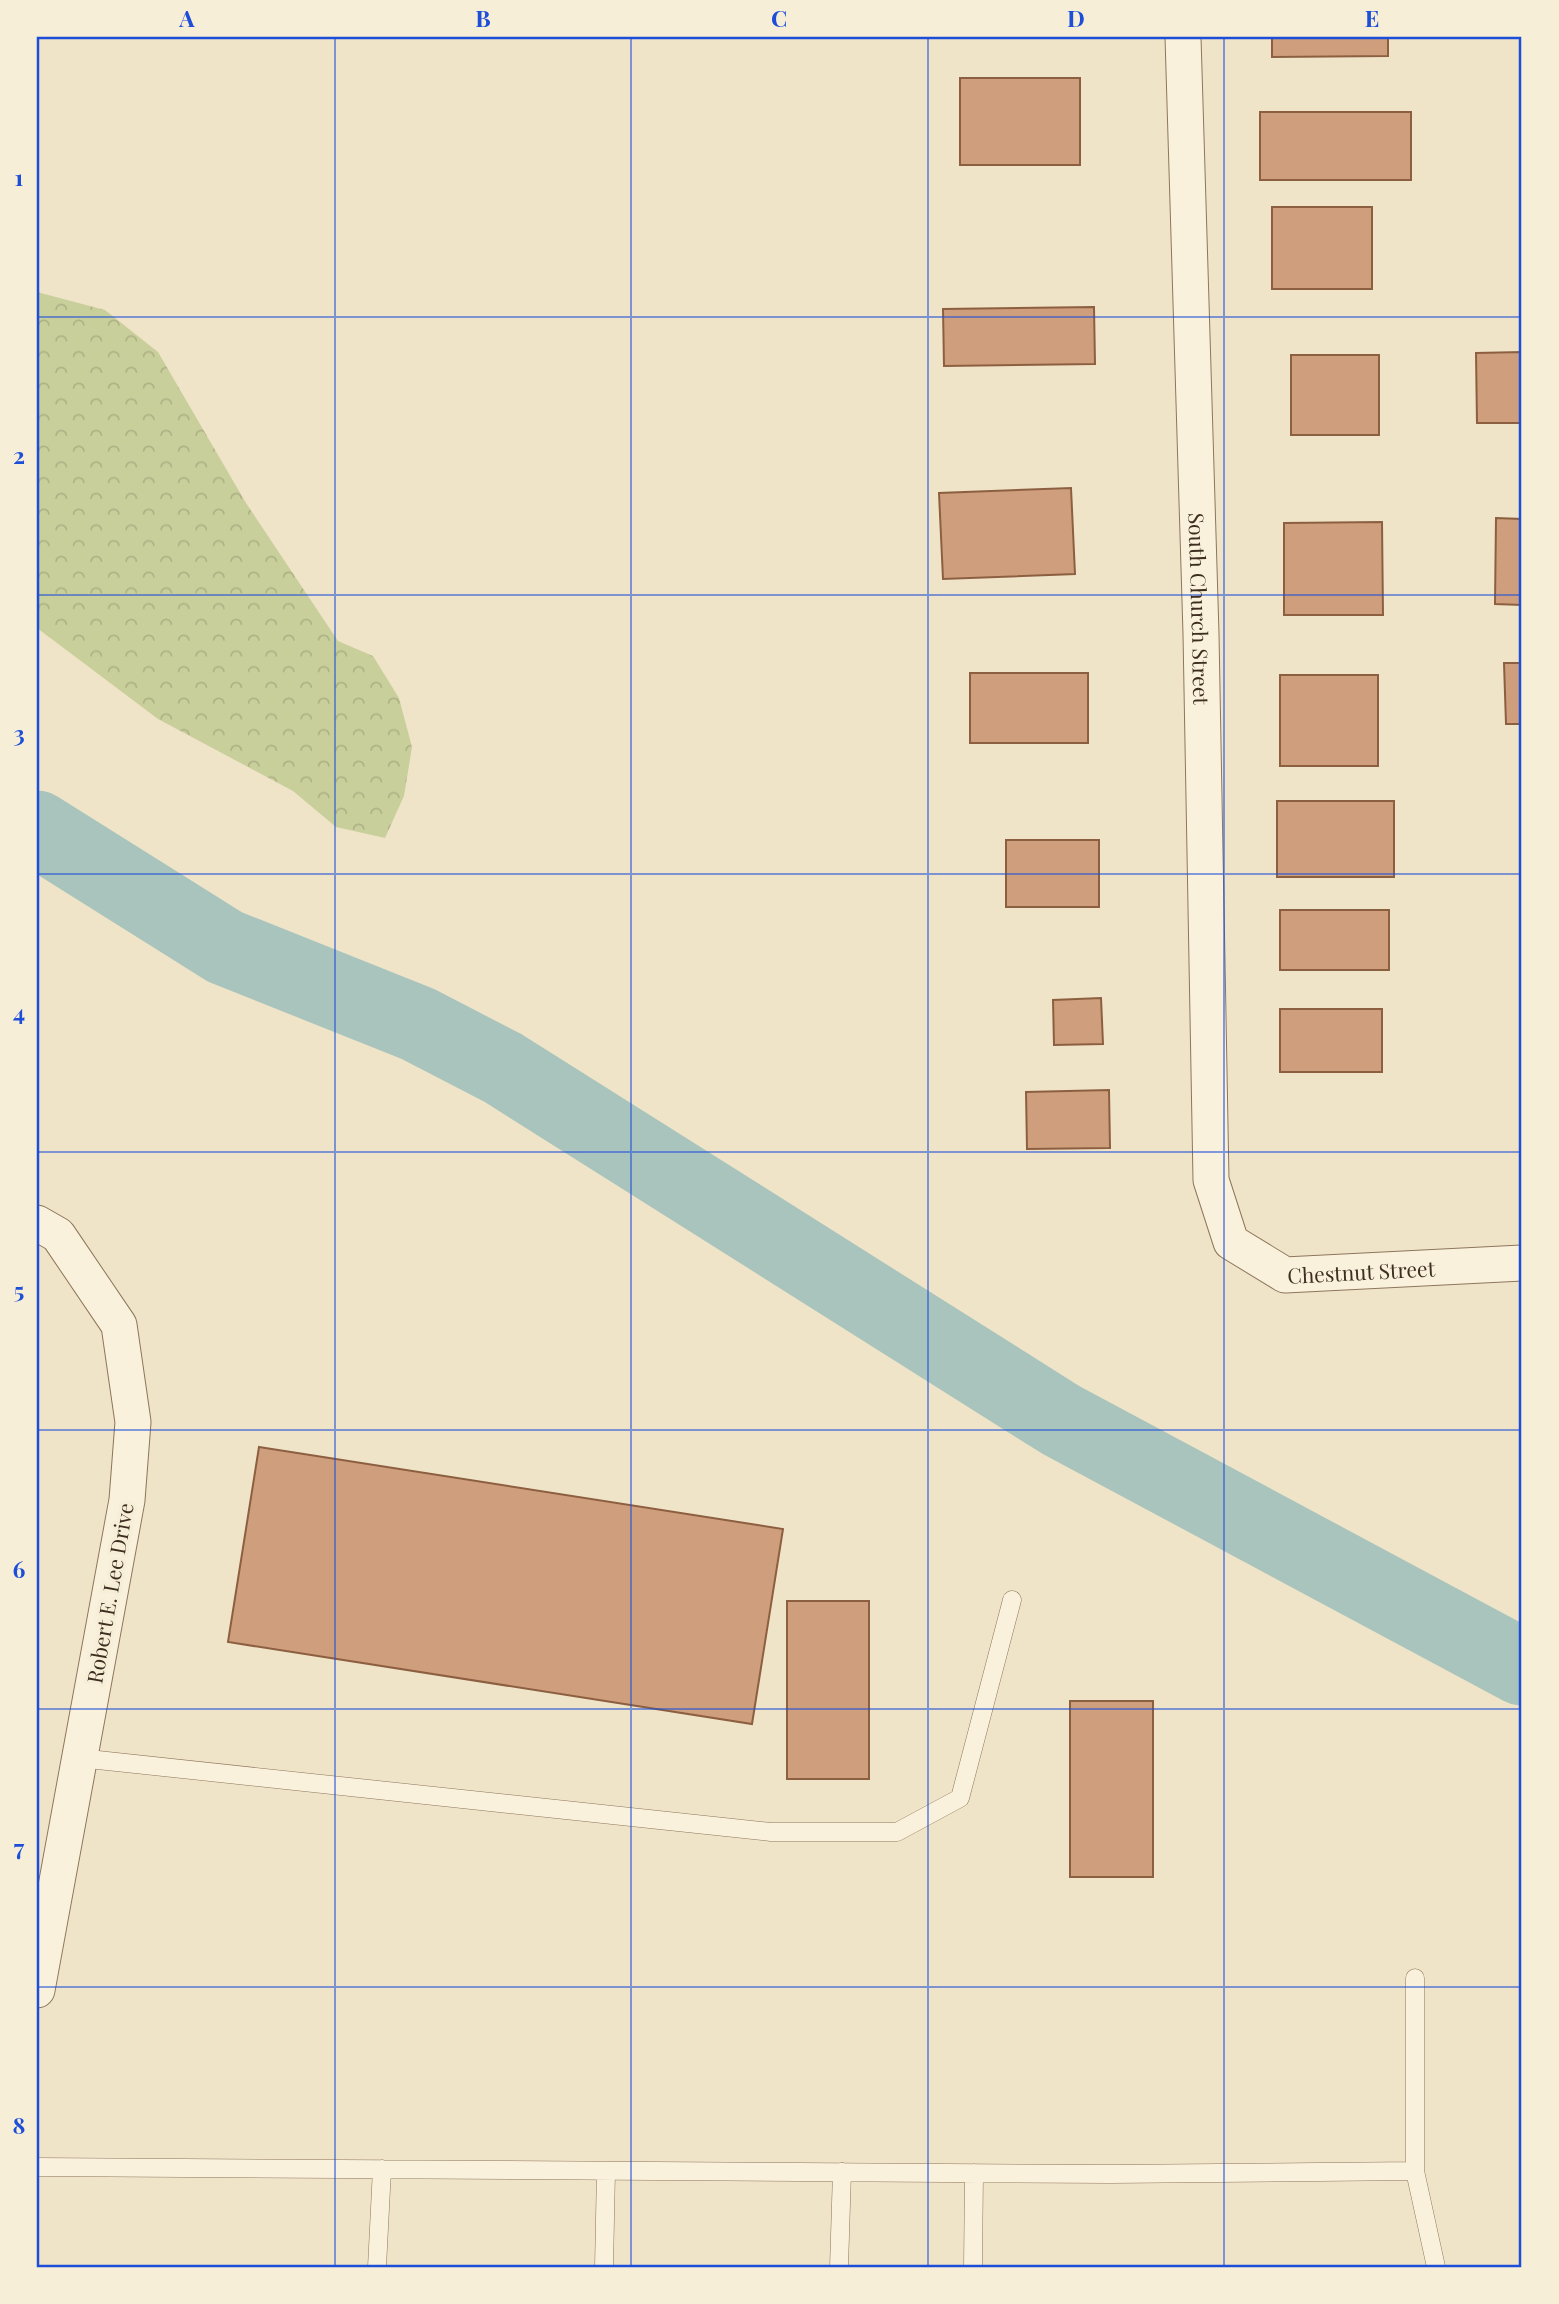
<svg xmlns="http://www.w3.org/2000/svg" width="1559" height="2304" viewBox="0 0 1559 2304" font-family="'Playfair Display',serif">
<defs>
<pattern id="forest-crowns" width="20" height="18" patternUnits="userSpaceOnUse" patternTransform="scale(1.75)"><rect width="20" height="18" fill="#c9cf9b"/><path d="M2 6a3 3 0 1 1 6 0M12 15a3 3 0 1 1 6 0" fill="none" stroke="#aeb285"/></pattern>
</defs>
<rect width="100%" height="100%" fill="#f0e4c8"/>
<path fill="url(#forest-crowns)" d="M37,292L105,310L158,352L246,503L338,641L373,656L399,698L412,747L404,796L385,838L336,827L293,791L158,719L37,628Z"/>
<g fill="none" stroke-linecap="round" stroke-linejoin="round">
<path stroke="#a9c4bc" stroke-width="77" d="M37,829L225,947L418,1024L503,1068L1061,1420L1522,1667"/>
</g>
<path fill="#cf9f7d" stroke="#8d5f41" stroke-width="2" d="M1272,37H1388V56L1272,57Z
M960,78H1080V165H960Z
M1260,112H1411V180H1260Z
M1272,207H1372V289H1272Z
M1094,307L1095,364L944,366L943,309Z
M1522,352V423H1477L1476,353Z
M1291,355H1379V435H1291Z
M1071,488L1075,574L943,579L939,493Z
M1496,518L1522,519V605L1495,604Z
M1382,522L1383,615H1284V523Z
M1504,663H1522V724H1506Z
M970,673H1088V743H970Z
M1280,675H1378V766H1280Z
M1277,801H1394V877H1277Z
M1006,840H1099V907H1006Z
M1280,910H1389V970H1280Z
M1101,998L1103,1044L1054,1045L1053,1000Z
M1280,1009H1382V1072H1280Z
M1109,1090L1110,1148L1027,1149L1026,1092Z
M259,1447L783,1529L752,1724L228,1642Z
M787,1601H869V1779H787Z
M1070,1701H1153V1877H1070Z"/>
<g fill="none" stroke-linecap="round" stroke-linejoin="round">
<defs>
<path id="service" d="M79,1758L771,1832H897L960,1798L1012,1600
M1415,1978V2171L1436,2267
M37,2167L1111,2174L1415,2171
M377,2267L382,2169
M604,2267L606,2171
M839,2267L842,2172
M973,2267L974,2173"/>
<g id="minor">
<path id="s1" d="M1183,37L1201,634L1211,1180L1231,1242L1285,1275L1522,1263"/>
<path d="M37,1223L58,1235L119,1325L133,1422L127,1500L37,1990"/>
</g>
</defs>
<use href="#service" stroke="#8d765c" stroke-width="19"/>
<use href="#minor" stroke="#8d765c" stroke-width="37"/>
<use href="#service" stroke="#faf1dc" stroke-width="18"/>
<use href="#minor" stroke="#faf1dc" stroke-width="35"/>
</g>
<path fill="none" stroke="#1d4ed8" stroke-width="2" stroke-opacity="0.55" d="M335,37V2267M631,37V2267M928,37V2267M1224,37V2267M37,317H1522M37,595H1522M37,874H1522M37,1152H1522M37,1430H1522M37,1709H1522M37,1987H1522"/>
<g text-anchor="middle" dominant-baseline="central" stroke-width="7" stroke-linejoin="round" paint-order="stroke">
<g font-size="21" fill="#3d2e20" stroke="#f7eed8">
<text stroke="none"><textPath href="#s1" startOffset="572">South Church Street</textPath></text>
<text stroke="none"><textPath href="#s1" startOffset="1348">Chestnut Street</textPath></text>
<text transform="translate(109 1593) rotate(-80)">Robert E. Lee Drive</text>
</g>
</g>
<rect width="1559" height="2304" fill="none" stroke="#f7eed8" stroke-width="77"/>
<rect x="38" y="38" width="1482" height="2228" fill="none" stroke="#1d4ed8" stroke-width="2.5"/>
<g font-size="23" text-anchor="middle" font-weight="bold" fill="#1d4ed8">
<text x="187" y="27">A</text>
<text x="483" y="27">B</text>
<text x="779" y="27">C</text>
<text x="1076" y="27">D</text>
<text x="1372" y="27">E</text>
<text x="19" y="186">1</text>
<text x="19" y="464">2</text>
<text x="19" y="742">3</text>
<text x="19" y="1021">4</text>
<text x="19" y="1299">5</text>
<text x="19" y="1578">6</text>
<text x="19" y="1856">7</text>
<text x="19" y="2134">8</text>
</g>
</svg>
